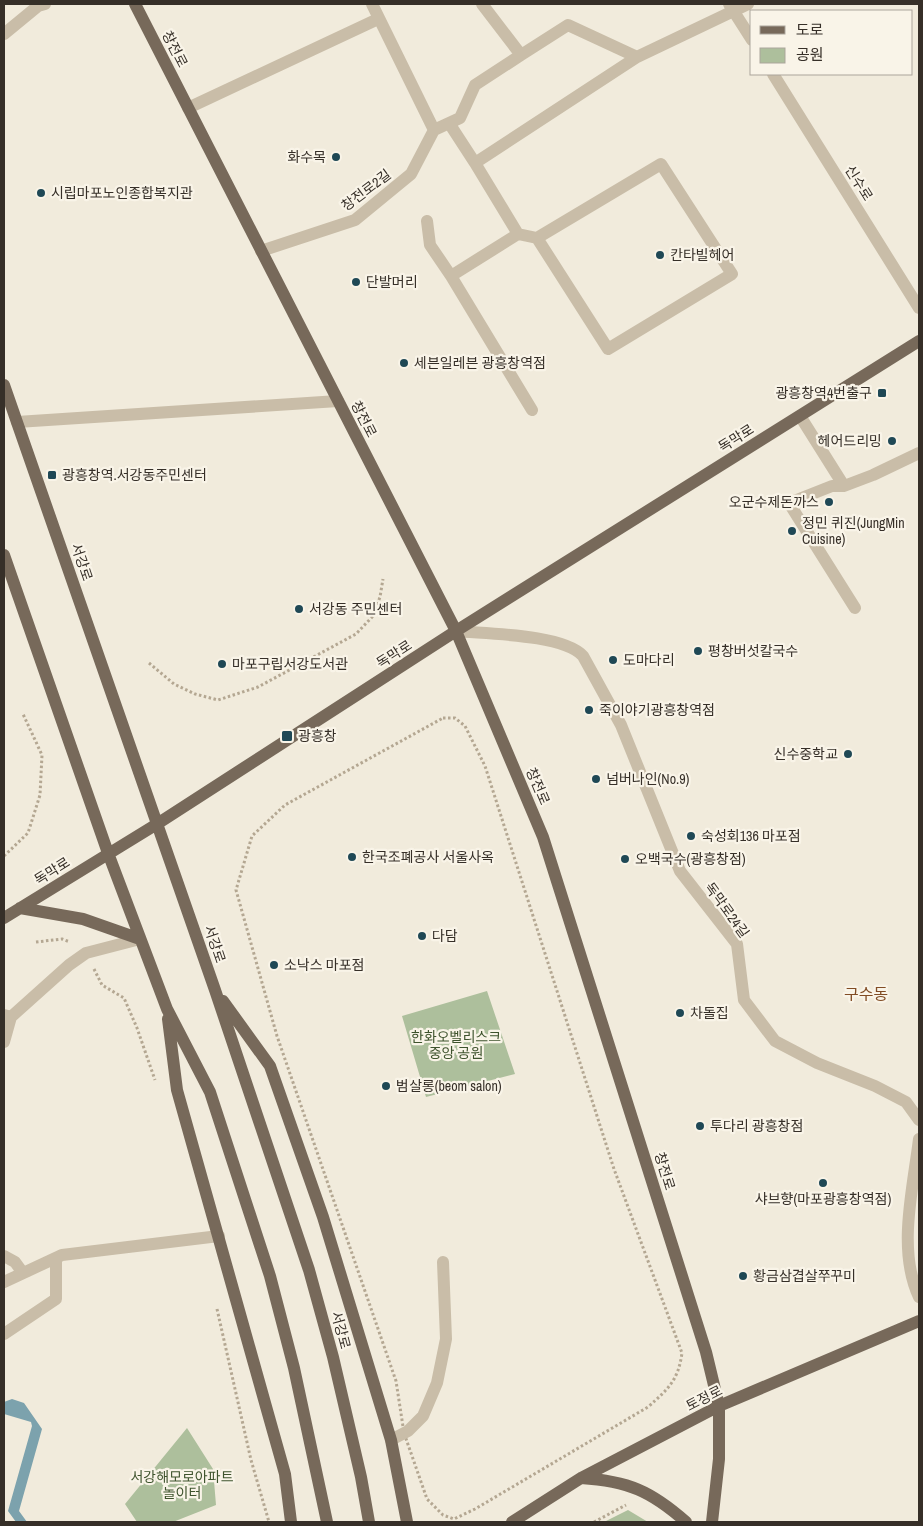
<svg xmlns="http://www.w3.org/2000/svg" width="923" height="1526" viewBox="0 0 923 1526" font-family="'Archivo Narrow','Noto Sans KR',sans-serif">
<rect width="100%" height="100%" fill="#f1ebdc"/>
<path fill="#adbf9c" d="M487,991L515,1074L426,1097L402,1016Z
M187,1428L213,1469L216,1505L173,1522H137L125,1504Z
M628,1510L648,1522H604Z"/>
<path fill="#7ca2ad" d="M12,1399L24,1403L42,1429L19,1511L27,1522H16L8,1511L32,1426L31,1422L4,1414V1402Z"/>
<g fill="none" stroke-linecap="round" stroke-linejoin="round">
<path stroke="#b4a792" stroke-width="3" stroke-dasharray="2.5 2.5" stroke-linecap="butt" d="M149,663L174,684L195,694L218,700L258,687L356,634L373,616L380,597L383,579
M443,718H455L465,726L485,766L614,1169L682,1353C678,1381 668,1389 648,1407L475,1509L454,1519L443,1515L427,1499L404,1433L396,1381L277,1036L236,890L252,836L285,805Z
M4,856L28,833L40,795L42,755L23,714
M36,942L62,939L70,942
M94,969L102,985L124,998L137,1028L155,1080
M217,1309L251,1460L269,1522
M594,1522L626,1505"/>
<path stroke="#c9bda8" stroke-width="12" d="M372,4L434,130
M729,4L752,40
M4,34L38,6L45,4
M521,55L568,25L637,57L748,4
M773,74L919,308
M188,108L378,19
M449,123L475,163L637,57
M475,163L518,234L451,276L532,410
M427,221L430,245L451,276
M518,234L537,238L661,164L732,274L608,349L537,238
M261,251L355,220L411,174L434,130L460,118L475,85L521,55L482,4
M800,416L844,486L873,475L919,453
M17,422L338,401
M844,486H832L789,503L855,608
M456,631C486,634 563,634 583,656L621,725L680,871L737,944L744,1000L775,1041L817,1063L875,1086L906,1102L919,1120
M4,1015L11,1017L69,965L86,953L140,939
M4,1042L11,1017
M919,1139C913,1189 897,1250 919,1297
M4,1256L15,1262L23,1273
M4,1282L62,1255L219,1236
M4,1334L56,1299V1258
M391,1440L408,1431L423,1416L437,1383L446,1339L443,1262"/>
<path stroke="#77695a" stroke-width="12" d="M135,4L456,631L543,837L706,1352L719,1406V1459L712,1522
M4,385L215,990L309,1270L333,1357L361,1477L369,1522
M4,555L108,853L167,1009L210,1092L270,1276L294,1368L327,1522
M20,908L83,919L140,939
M4,918L157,824L456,631L919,341
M223,1001L270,1066L323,1217L391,1440L407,1522
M168,1019L177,1090L285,1474L291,1522
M581,1478C628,1481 651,1491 686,1522
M512,1522L581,1478L719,1406L919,1321"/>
</g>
<g fill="#1f4855" stroke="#f9f4e8" stroke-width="2">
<circle cx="336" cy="157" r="5"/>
<circle cx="41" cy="193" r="5"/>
<circle cx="660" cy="255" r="5"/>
<circle cx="356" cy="282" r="5"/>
<circle cx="404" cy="363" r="5"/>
<rect x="877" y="388" width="10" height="10" rx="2.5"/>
<circle cx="892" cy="441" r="5"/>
<rect x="47" y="470" width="10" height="10" rx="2.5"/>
<circle cx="829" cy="502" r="5"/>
<circle cx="792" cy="531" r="5"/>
<circle cx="299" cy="609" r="5"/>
<circle cx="698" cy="651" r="5"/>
<circle cx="613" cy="660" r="5"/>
<circle cx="222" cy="664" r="5"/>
<circle cx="589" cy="710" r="5"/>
<rect x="281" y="730" width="12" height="12" rx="2.5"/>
<circle cx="848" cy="754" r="5"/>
<circle cx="596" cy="779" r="5"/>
<circle cx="691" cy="836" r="5"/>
<circle cx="352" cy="857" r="5"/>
<circle cx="625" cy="859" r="5"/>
<circle cx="422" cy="936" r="5"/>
<circle cx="274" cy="965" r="5"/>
<circle cx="680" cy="1013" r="5"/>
<circle cx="386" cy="1086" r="5"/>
<circle cx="700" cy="1126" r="5"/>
<circle cx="823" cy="1183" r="5"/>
<circle cx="743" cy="1276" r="5"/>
</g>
<g text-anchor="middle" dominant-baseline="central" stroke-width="4.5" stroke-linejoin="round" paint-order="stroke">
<g font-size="14" fill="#362f28" stroke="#f9f4e8">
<text transform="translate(175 49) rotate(63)">창전로</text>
<text transform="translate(859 183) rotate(58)">신수로</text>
<text transform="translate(366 190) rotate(-37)">창전로2길</text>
<text transform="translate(364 419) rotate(63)">창전로</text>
<text transform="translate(736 438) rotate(-32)">독막로</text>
<text transform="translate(82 562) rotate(71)">서강로</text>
<text transform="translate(394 654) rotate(-33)">독막로</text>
<text transform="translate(538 786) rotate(67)">창전로</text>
<text transform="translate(52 871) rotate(-32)">독막로</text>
<text transform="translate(727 910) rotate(54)">독막로24길</text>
<text transform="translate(215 944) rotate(71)">서강로</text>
<text transform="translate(665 1171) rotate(73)">창전로</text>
<text transform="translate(341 1330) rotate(75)">서강로</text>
<text transform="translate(704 1398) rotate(-27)">토정로</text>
</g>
<g font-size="14" fill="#362f28" stroke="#f9f4e8" text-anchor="start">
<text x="326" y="157" text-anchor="end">화수목</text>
<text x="51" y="193">시립마포노인종합복지관</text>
<text x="670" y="255">칸타빌헤어</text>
<text x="366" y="282">단발머리</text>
<text x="414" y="363">세븐일레븐 광흥창역점</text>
<text x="872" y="393" text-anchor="end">광흥창역4번출구</text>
<text x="882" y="441" text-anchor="end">헤어드리밍</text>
<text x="62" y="475">광흥창역.서강동주민센터</text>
<text x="819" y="502" text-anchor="end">오군수제돈까스</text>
<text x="802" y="523">정민 퀴진(JungMin<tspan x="802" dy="16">Cuisine)</tspan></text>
<text x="309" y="609">서강동 주민센터</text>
<text x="708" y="651">평창버섯칼국수</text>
<text x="623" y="660">도마다리</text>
<text x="232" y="664">마포구립서강도서관</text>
<text x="599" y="710">죽이야기광흥창역점</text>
<text x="298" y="736">광흥창</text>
<text x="838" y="754" text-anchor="end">신수중학교</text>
<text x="606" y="779">넘버나인(No.9)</text>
<text x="701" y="836">숙성회136 마포점</text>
<text x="362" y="857">한국조폐공사 서울사옥</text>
<text x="635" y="859">오백국수(광흥창점)</text>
<text x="432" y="936">다담</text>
<text x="284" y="965">소낙스 마포점</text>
<text x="690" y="1013">차돌집</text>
<text x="396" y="1086">범살롱(beom salon)</text>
<text x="710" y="1126">투다리 광흥창점</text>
<text x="823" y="1199" text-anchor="middle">샤브향(마포광흥창역점)</text>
<text x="753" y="1276">황금삼겹살쭈꾸미</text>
</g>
<g font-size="14" fill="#3e532d" stroke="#f9f4e8">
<text x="456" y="1037">한화오벨리스크<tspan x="456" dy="16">중앙 공원</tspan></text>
<text x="182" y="1477">서강해모로아파트<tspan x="182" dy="16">놀이터</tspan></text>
</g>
<g font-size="16" fill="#814c24" stroke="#f9f4e8">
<text x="866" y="994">구수동</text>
</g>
</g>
<rect width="923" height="1526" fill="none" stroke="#362f28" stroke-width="10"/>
<rect x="750" y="10" width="162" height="65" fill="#f9f4e8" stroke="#aba59b"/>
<rect x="760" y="26" width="25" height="8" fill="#77695a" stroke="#aba59b"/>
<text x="796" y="35" font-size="15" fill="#362f28">도로</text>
<rect x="760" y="48" width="25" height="15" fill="#adbf9c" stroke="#aba59b"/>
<text x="796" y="60" font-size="15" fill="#362f28">공원</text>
</svg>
